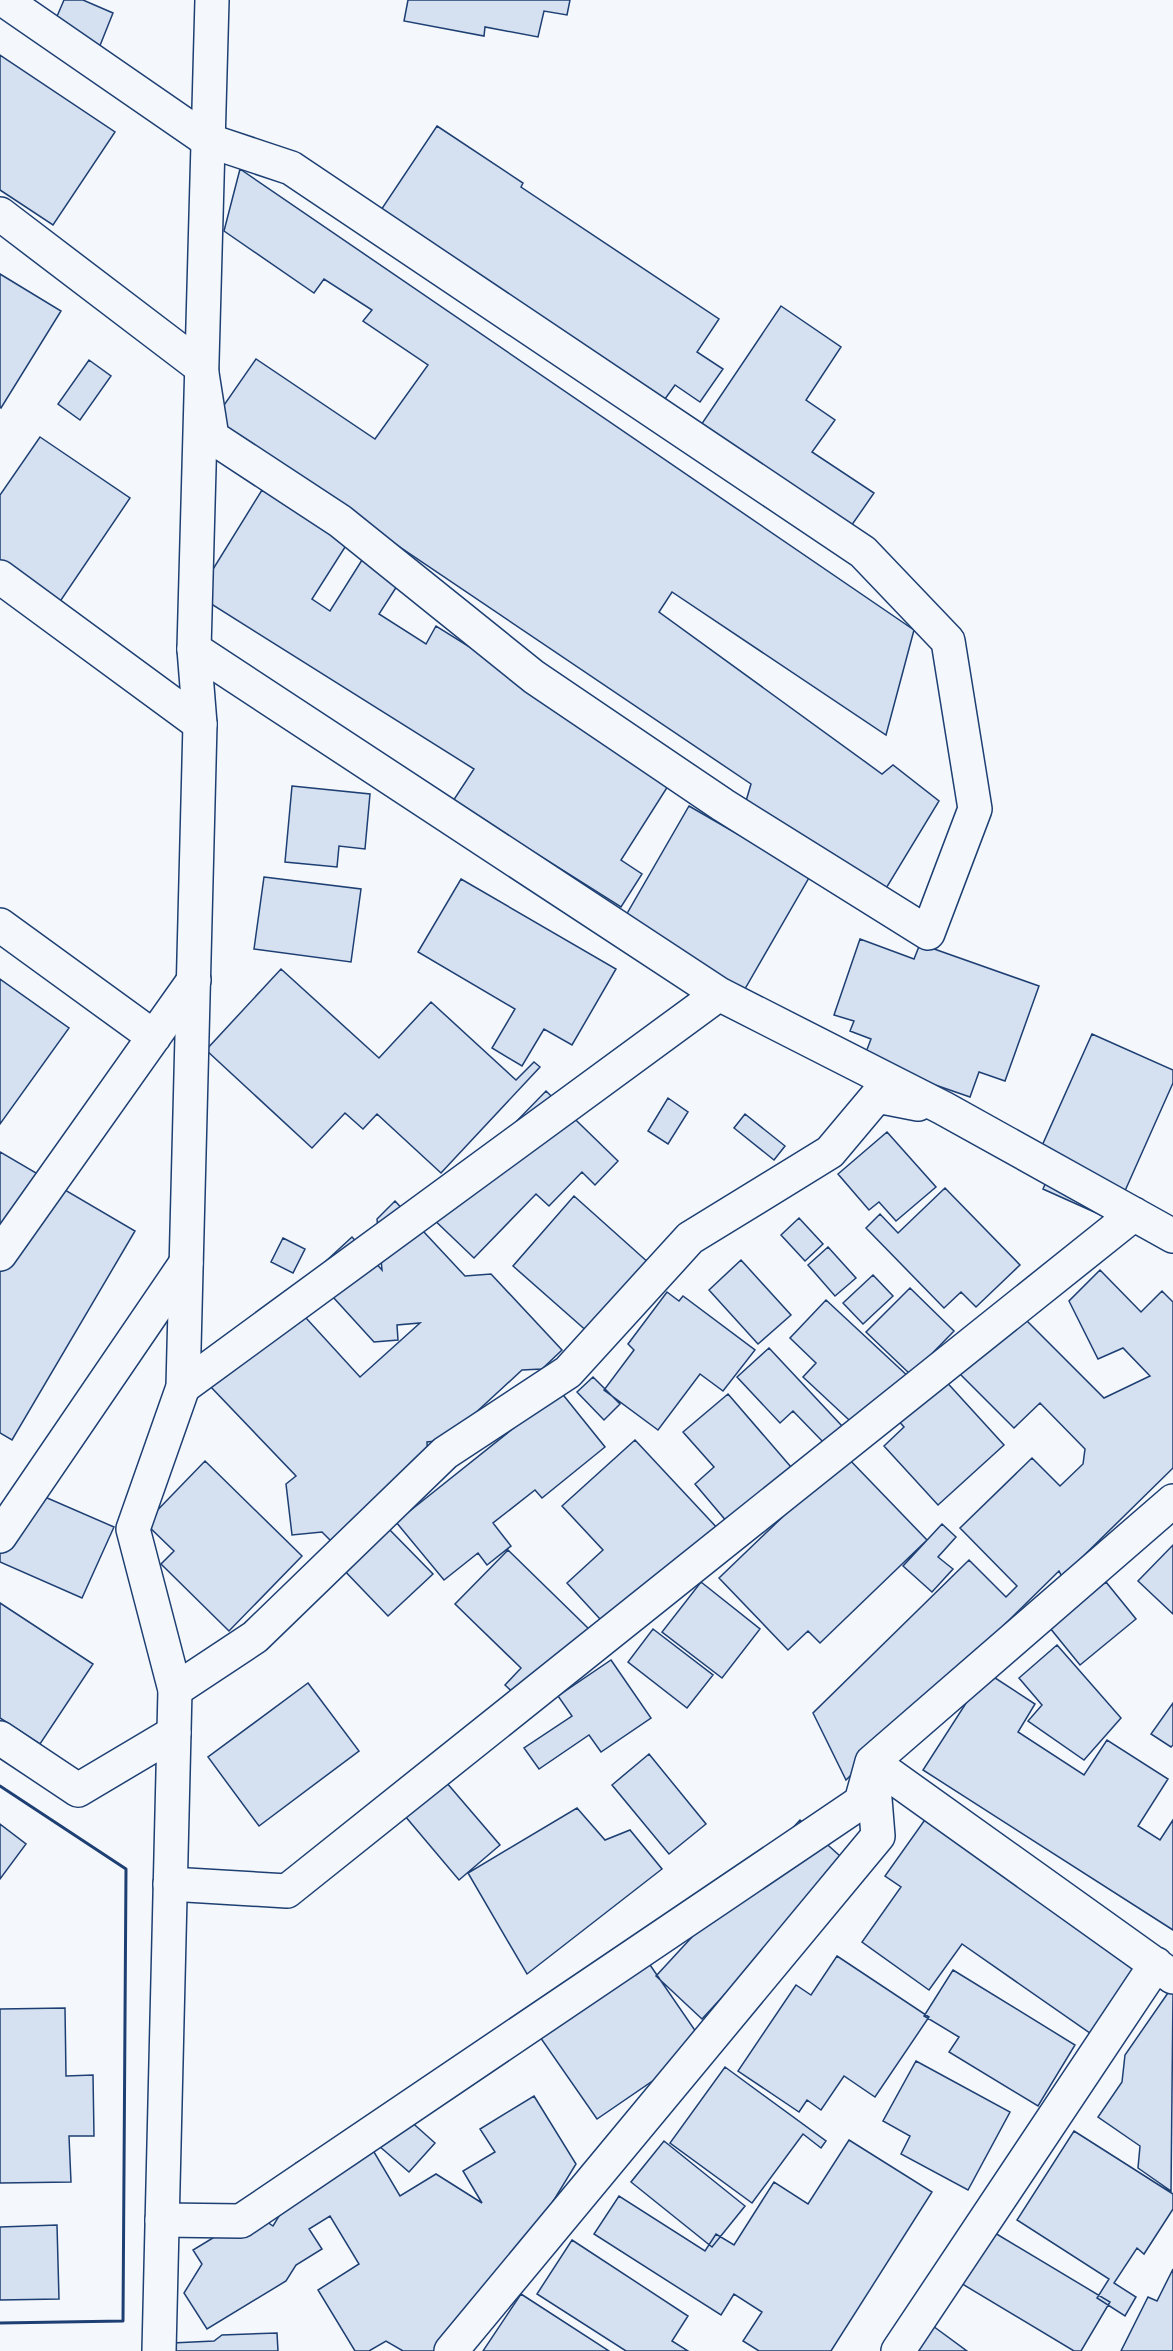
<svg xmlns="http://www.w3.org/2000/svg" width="1173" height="2351" viewBox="0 0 1173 2351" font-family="'PT Serif',serif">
<rect width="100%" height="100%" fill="#f4f7fb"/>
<path fill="#d5e0f0" stroke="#1d3f73" stroke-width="1.5" d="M64,0H83L113,13L99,48L52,28Z
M408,0H570L567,15L544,11L538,37L485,27L484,36L404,21Z
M0,55L115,132L53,225L0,190Z
M437,126L523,183L521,187L719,319L697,352L723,369L700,402L675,385L665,399L381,210Z
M240,169L914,630L886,735L672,592L659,612L882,774L893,765L939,801L879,900L744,808L751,784L213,421L256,359L375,439L428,365L363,321L372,310L324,279L314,293L224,231Z
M0,274L61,311L1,408L0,407Z
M781,306L841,347L806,400L835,420L812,452L874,493L849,529L699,428Z
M89,360L111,376L80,420L58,404Z
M40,437L130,498L59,603L0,563V495Z
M262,490L347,544L312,599L330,611L362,560L399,583L379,614L426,644L436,626L675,775L621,860L642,874L621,907L453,801L474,769L197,595Z
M292,786L370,794L365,849L339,846L337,867L285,862Z
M689,806L810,876L742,994L621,924Z
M264,877L361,889L351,962L254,949Z
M461,879L616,969L572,1045L544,1029L522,1066L492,1048L515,1009L418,952Z
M860,939L914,959L920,944L1039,986L1005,1081L979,1072L970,1097L863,1060L871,1039L850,1031L854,1021L834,1015Z
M281,969L379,1058L431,1002L516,1080L534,1062L540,1067L441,1173L377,1114L363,1129L345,1113L312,1148L206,1050Z
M0,979L69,1028L0,1124Z
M1092,1034L1173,1070V1083L1112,1220L1043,1189L1057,1156L1041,1148Z
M546,1091L618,1161L595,1185L582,1172L549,1206L536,1194L474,1258L427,1213Z
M668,1098L688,1112L668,1144L648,1131Z
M745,1114L785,1146L774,1160L734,1128Z
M887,1132L936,1187L896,1221L879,1202L869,1210L838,1174Z
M0,1152L135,1231L12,1440L0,1433Z
M945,1188L1020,1265L976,1307L961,1292L944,1308L866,1228L880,1214L898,1233Z
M574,1196L650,1264L589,1333L513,1266Z
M395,1201L465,1276L491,1274L562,1350L542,1369L522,1370L446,1440L427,1442L428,1461L331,1541L322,1532L292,1535L286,1484L296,1476L209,1385L296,1307L360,1377L420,1323L397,1325L398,1340L374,1342L312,1274L352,1237L382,1270L377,1219Z
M799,1218L823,1244L805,1261L781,1235Z
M283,1238L305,1249L293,1273L271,1262Z
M828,1247L856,1278L835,1296L808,1265Z
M741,1260L791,1315L758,1344L709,1290Z
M1100,1270L1141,1312L1162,1291L1173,1302V1468L1062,1577L1059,1571L846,1780L813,1713L969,1560L1006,1597L1017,1586L960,1528L1032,1458L1060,1486L1083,1464L1085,1449L1040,1403L1014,1428L960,1374L1020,1314L1104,1398L1150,1376L1123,1348L1098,1359L1069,1301Z
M873,1275L893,1296L863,1324L843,1303Z
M910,1288L954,1331L911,1375L866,1332Z
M667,1292L679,1301L683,1296L755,1350L723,1391L700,1374L658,1430L604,1390L634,1350L628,1344Z
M826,1300L911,1379L862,1432L803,1377L816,1363L790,1338Z
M769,1348L842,1426L824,1443L793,1411L780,1423L737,1377Z
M593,1377L620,1404L604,1420L577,1392Z
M942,1377L1004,1445L938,1505L884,1446L904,1427L896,1418Z
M560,1391L605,1447L542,1498L535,1490L493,1523L511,1546L487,1565L478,1553L444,1580L396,1522Z
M728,1394L797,1474L733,1529L695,1484L714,1467L683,1432Z
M635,1440L720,1531L611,1631L567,1583L603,1550L562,1506Z
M846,1456L927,1540L820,1643L808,1631L788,1650L719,1578Z
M205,1461L302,1556L229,1631L161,1564L174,1551L145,1523Z
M15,1484L114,1527L82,1598L0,1562V1515Z
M384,1524L433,1574L388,1616L340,1566Z
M942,1524L956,1537L938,1557L953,1569L932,1592L903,1566Z
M1173,1545V1614L1138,1581Z
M508,1550L591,1631L522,1701L505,1685L521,1668L455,1604Z
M701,1582L760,1629L722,1678L662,1632Z
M1106,1582L1136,1619L1080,1665L1050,1628Z
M0,1603L93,1664L40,1744L0,1718Z
M653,1629L713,1675L687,1708L628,1662Z
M1057,1645L1121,1718L1084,1760L1028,1721L1042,1705L1019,1678Z
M611,1660L651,1718L601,1752L589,1735L539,1769L524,1748L572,1716L558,1696Z
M986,1672L1035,1704L1018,1732L1084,1775L1107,1740L1168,1779L1138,1826L1160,1840L1173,1820V1930L923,1770Z
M308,1683L359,1751L259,1826L208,1757Z
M1173,1703V1745L1171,1747L1151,1734Z
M649,1754L706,1824L669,1854L612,1785Z
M446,1782L500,1845L459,1880L405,1816Z
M577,1808L605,1840L630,1830L662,1869L527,1974L468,1873Z
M929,1814L1146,1969L1097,2038L962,1944L929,1990L862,1942L901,1887L885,1876Z
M800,1820L860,1874L748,1969L702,2019L656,1976Z
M0,1824L26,1844L0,1879Z
M837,1956L929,2017L875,2097L844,2076L821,2110L807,2100L799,2112L738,2071L796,1985L811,1995Z
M648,1962L705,2045L597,2119L540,2037Z
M953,1970L1075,2045L1038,2106L949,2052L959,2037L924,2016Z
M1170,1990L1173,1993L1171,2191L1138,2168L1140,2146L1098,2117L1122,2082L1125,2055Z
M65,2008L66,2076L93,2075L94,2136H69L71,2182L0,2183V2009Z
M916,2061L1010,2112L968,2190L901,2154L910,2136L883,2121Z
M725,2067L826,2141L821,2148L803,2134L752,2203L670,2143Z
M534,2096L576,2164L461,2351H403L386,2341L369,2351H355L318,2290L359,2264L330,2216L309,2229L322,2249L296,2265L286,2281L207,2329L184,2293L202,2264L193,2250L254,2213L273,2226L290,2198L310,2186L296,2163L353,2129L364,2135L400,2196L436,2174L482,2203L463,2171L495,2152L480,2129Z
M398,2110L435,2143L409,2172L371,2139Z
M1074,2131L1173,2194V2209L1144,2254L1137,2248L1114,2283L1136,2297L1125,2316L1097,2298L1109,2279L1017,2220Z
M849,2140L932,2192L831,2351H759L743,2341L762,2312L734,2294L721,2315L594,2234L619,2196L705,2251L716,2234L734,2245L774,2182L808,2204Z
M664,2141L745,2206L712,2247L631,2182Z
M57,2225L59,2299L0,2300V2227Z
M985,2227L1110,2302L1081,2351H1074L954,2279Z
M572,2240L688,2316L672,2341L688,2351H626L537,2294Z
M1173,2269V2351H1121L1148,2297L1157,2301Z
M521,2294L609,2351H483Z
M918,2315L967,2351H892Z
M277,2333L278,2351H172V2343L214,2341L222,2335Z"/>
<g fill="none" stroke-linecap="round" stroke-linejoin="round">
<defs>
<path id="minor" d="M0,214L201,367L212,437L340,521L534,677L723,805L928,933L975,809L948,641L863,552L291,168L207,140L4,0
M0,577L200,724
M194,649L719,994L943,1108L1173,1236
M0,925L154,1037
M0,1254L194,980
M183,1387L719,994
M0,1536L186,1263
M175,1690L255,1637L445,1453L568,1372L690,1238L830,1152L877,1096L918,1104
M0,1738L78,1790L174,1733
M170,1884L287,1891L1134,1214
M162,2220L241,2221L861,1802L872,1762L1173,1501
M451,2351L878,1836L872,1762L1173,1977
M898,2351L1156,1964"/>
<path id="secondary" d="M159,2351L175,1690L133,1529L183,1387L200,724L194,649L212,0"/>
</defs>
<use href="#minor" stroke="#1d3f73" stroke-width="36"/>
<use href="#secondary" stroke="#1d3f73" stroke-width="36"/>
<use href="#minor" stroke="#f4f7fb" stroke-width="33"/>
<use href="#secondary" stroke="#f4f7fb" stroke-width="33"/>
<path stroke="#1d3f73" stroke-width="3" d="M0,1786L126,1869L123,2321L0,2323"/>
</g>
</svg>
